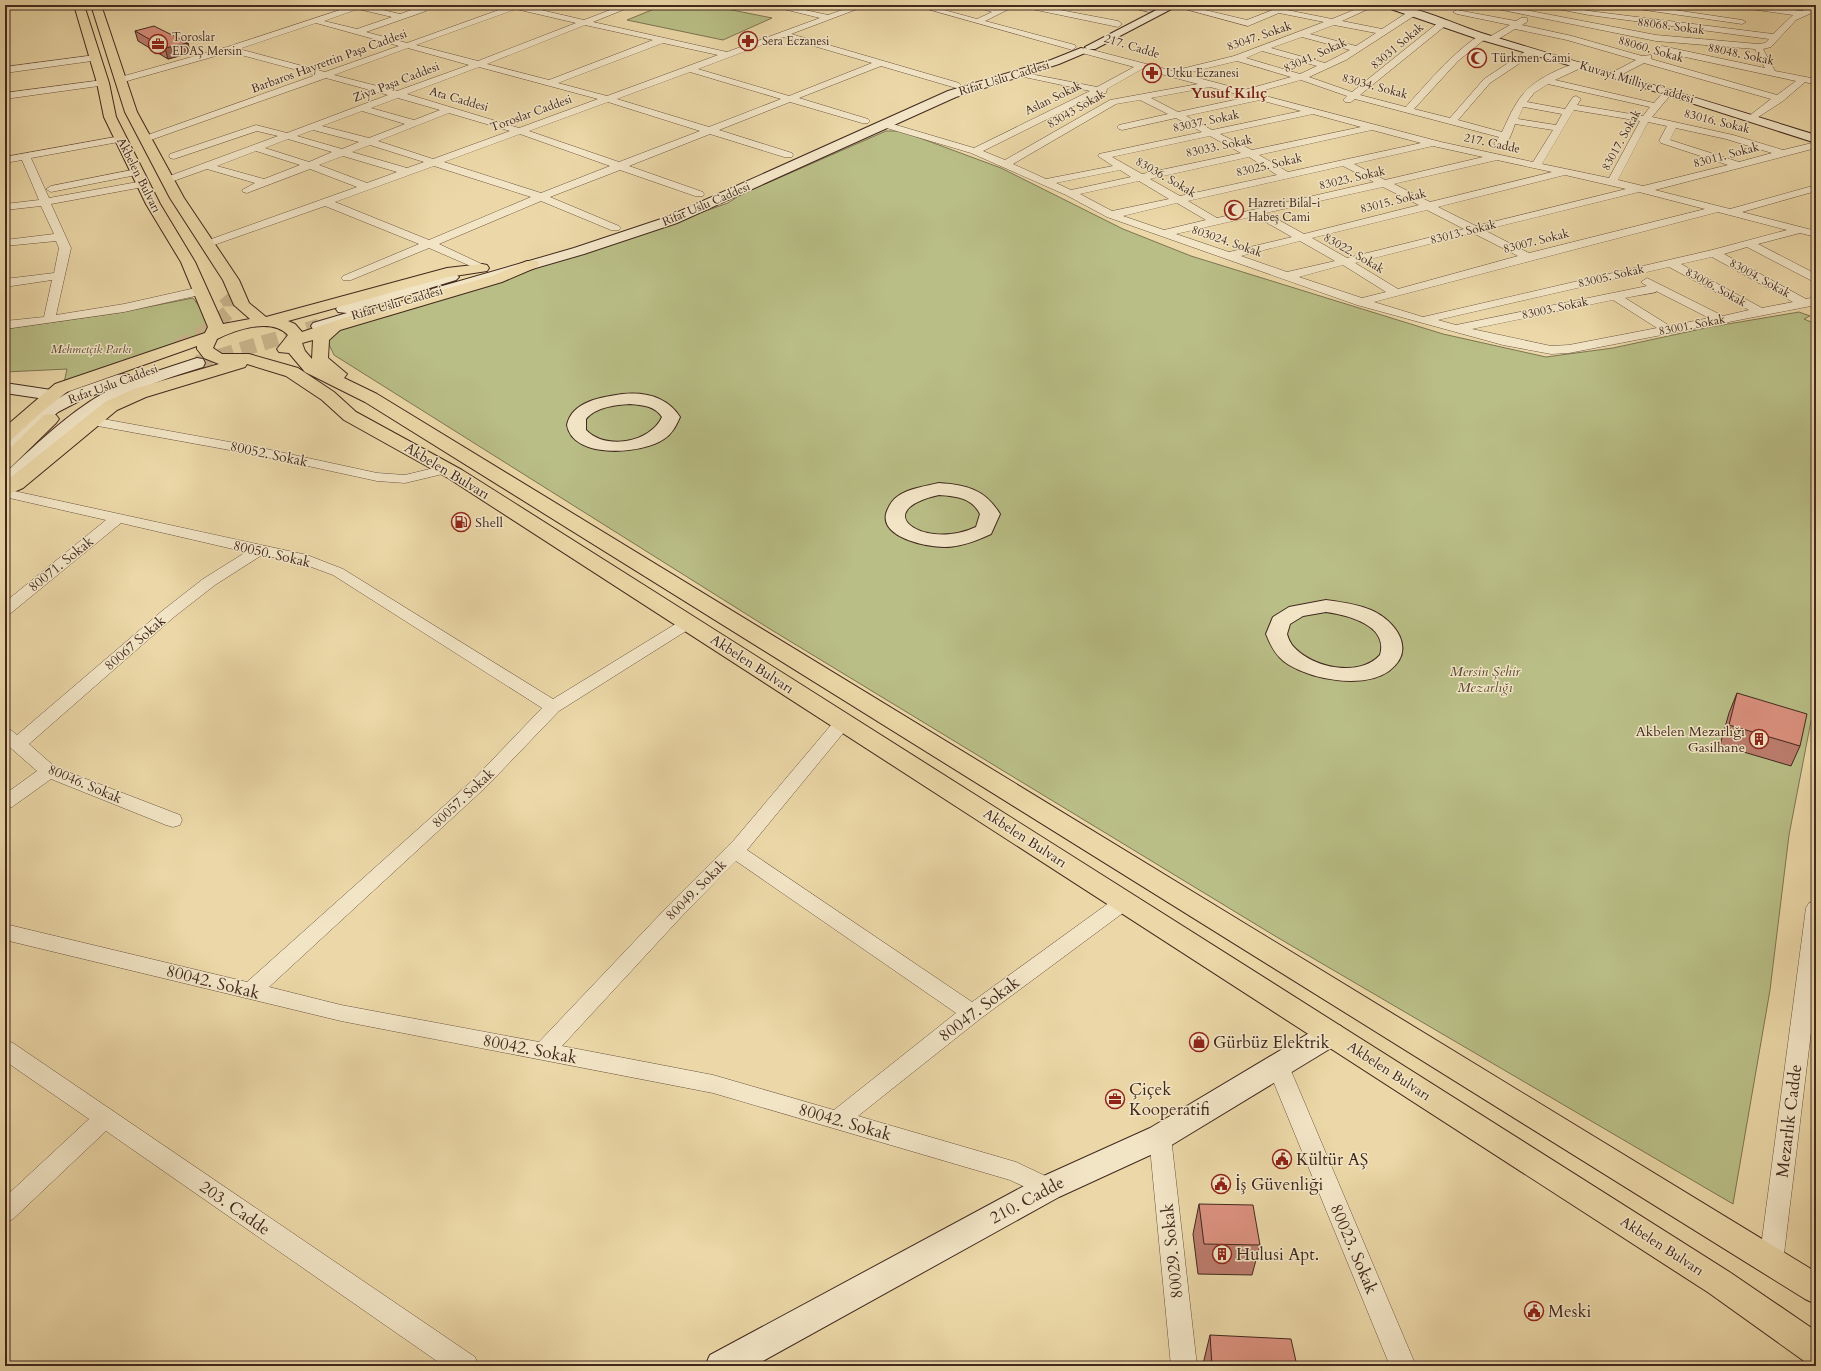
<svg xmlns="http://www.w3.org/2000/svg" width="1821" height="1371" viewBox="0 0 1821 1371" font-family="Cardo,serif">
<rect width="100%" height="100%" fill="#ebd7a7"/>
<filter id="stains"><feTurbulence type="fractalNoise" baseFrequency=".005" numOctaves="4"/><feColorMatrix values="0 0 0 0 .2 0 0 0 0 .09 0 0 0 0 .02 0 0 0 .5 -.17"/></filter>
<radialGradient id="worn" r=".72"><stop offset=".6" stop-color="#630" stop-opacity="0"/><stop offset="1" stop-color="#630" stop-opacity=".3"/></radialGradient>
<path fill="#b9be86" stroke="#7e7452" d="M664,5H707L772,18L723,40L627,20Z
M886,131H901L1001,168L1123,229L1191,256L1443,334L1546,357L1613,348L1710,327L1799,312L1810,316L1804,319L1816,324V695L1789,835L1770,990L1733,1204L1275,936L770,629L334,355L326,338L336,329L595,250L728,203L740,195Z
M193,298L211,323L202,336L63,387L67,369L5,372V329L117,313Z"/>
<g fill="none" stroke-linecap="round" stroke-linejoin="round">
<path stroke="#c9b48c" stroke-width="15" stroke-dasharray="15 8" stroke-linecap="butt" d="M197,363L319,326"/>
<path stroke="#c9b48c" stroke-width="15" stroke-dasharray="15 8" stroke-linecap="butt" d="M177,346L197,338L230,311V302L225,296"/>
<defs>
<path id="street" d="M355,5H367L366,6L400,14L420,7H426V11L366,32L407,43L507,7L504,5H525L524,6L584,20L623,5H635L593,22L727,52L820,18L767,5H782L828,15L856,5H868L791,34L959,83L961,85L956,88L881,66L799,98L868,119L870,121L868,123H862L790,102L719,130L792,153L793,155L792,157H784L710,134L629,166L703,192L704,194L703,196H695L620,170L550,197L619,226L621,228L619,230H611L541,201L439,244L486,266L488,268L482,271L429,248L351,280H343L341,278L343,276L419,244L325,206L211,246H203L201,244L203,242L357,187L310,169L247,193L243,192L242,190L255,183L207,169L168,183L163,180L164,178L278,136L257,131L174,159L170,158L169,156L170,154L256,125L287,133L388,95L326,78L145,142L140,139L142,137L316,75L230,52L120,83L115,80L117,78L227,47ZM358,9L392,17L357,29L324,21ZM516,9L576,23L478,61L416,45ZM316,23L399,46L325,72L239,49ZM585,25L653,40L549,80L487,64ZM783,37L872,63L789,96L698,69ZM663,43L718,55L607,96L558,83ZM408,48L469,65L397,91L334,75ZM479,67L598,99L519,128L407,94ZM690,72L781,99L709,127L617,99ZM398,98L440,110L414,120L371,108ZM608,102L700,131L619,162L529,131ZM362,111L405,124L369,138L322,126ZM449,113L510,131L433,159L378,141ZM313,130L359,142L342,149L297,136ZM520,134L610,166L541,193L444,162ZM288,139L332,152L309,162L265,148ZM370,145L424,162L407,168L352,152ZM256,151L300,165L264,179L217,166ZM343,156L397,172L367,183L319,165ZM434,166L531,197L429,240L335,202Z
M913,5H926L977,19L992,12L970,5H984L999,8L1006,5H1017L985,21L1075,45L1076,47L1072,50L1069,49Z
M1018,5H1034L1118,21L1122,24L1118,27L1022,7Z
M1121,5H1137L1153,10L1149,12Z
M1170,5H1184L1247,20L1285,5H1296L1287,10L1332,19L1366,5H1377L1342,21L1382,29L1408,12H1414V16L1346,60L1309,77L1352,92L1439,22H1445V26L1360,95L1406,107C1417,94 1471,32 1485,35V39L1458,61L1414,109L1450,118L1484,79L1529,49H1535V53L1490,83L1458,120L1502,132C1508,119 1514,105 1523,94C1535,79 1562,67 1580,62L1584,65L1583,67L1555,80L1654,103L1665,90L1668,89L1673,92L1652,117L1733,135L1783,150L1816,142V148L1655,190L1730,209L1816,185V191L1742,212L1816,231V237L1800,233L1758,244L1816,274V283L1747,247L1724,254L1806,299L1816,297V305L1569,353L1551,354L1503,345L1357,305L1107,217L1066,195L971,153L883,127L881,125L886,122L974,148L1090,91L1015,75V71L1097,87L1134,67L1082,53V49L1085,48L1173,71L1234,56L1324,22L1279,13L1248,26ZM1334,25L1376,33L1356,46L1310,34ZM1302,37L1350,50L1325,63L1271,48ZM1262,51L1317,66L1300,74L1246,58ZM1237,61L1291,77L1244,90L1183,74ZM1142,69L1198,84L1110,100L1005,160L983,151L1100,93H1106L1107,89ZM1301,80L1347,96L1343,100L1345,102H1351L1355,99L1499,137L1494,144L1499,147C1509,145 1512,132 1515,124L1553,130L1533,162L1441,142L1254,93ZM1548,84L1650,107L1643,116L1577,105L1581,99L1576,96L1573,97L1565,109L1527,102L1534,93ZM1210,87L1248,97L1178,112L1151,98ZM1140,100L1168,114L1119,125L1117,127L1119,129L1122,130L1176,118L1202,132L1099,154L1098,156L1113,166L1046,179L1013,164L1116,104ZM1260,100L1301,111L1212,130L1186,116ZM1523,107H1524L1562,114L1556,125L1518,119ZM1574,110L1640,121L1609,178L1542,164ZM1313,114L1361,127L1252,150L1220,134ZM1648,122L1667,126L1659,141L1661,143L1728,165L1643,186L1618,180ZM1676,128L1726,139L1772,153L1739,162L1670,140ZM1372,130L1421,143L1288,172L1259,155ZM1210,136L1241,153L1142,174L1112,157ZM1433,146L1483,157L1385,180L1354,164ZM1249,157L1277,175L1180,196L1150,179ZM1497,160L1552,172L1430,202L1394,184ZM1343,166L1374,182L1217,218L1188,201ZM1120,170L1131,177L1071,190L1056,183ZM1565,175L1626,189L1476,226L1438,207ZM1139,181L1169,199L1112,211L1080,194ZM1383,187L1419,205L1304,234L1266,213ZM1639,192L1705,209L1529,253L1484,230ZM1177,203L1206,220L1164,230L1123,216ZM1427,210L1464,229L1347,258L1312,238ZM1718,212L1787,230L1712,250L1423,317L1374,302ZM1255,216L1292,237L1229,252L1176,234ZM1473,233L1518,256L1398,289L1355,263ZM1300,241L1335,261L1287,272L1241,256ZM1712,257L1793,302L1762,308L1681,264ZM1343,265L1386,292L1362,298L1299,277ZM1669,267L1749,310L1723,316L1647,278L1641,282L1647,286L1456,325L1438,320ZM1656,292V291L1709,318L1670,326L1625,298ZM1613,300L1657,328L1569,345L1551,346L1472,329Z
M1483,5H1499L1656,35L1758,44L1765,43L1769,39L1589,15L1547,7L1543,5H1560L1589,11L1773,34L1793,15L1736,7L1732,5H1755L1801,11L1816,7V11L1796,20L1771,47L1763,49L1775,71L1816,79V85L1805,82L1783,101L1752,121L1749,120L1747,118L1749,116L1771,99L1644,63L1617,77H1611V73L1636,60L1567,40L1515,29L1495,41H1489V37L1510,25L1457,14L1453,12L1457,10L1516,21L1521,18H1527V22L1522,25L1572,36L1642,56L1651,55V59L1777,95L1796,81L1662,52L1658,49L1662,46L1765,68L1755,49L1656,41L1487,7Z
M1620,5H1641L1742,20L1746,22L1742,24L1624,7Z
M96,55L100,58L99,60L5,73V67Z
M103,80L106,81V85L5,99V93Z
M121,136L126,139L124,141L31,158L49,198L143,181L148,184L143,187L51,204L71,248L56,315L124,304L200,287L206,291L204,294L124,312L5,329V321L44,317L52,280L5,287V279L54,273L59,248L56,241L5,246V240L54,234L41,206L5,210V204L39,200L22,160L5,163V157Z
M137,169L142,172L141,174L51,192L46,189L51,186Z
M92,417L257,447L377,473L405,475L446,465L451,466L453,469L451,472L405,483L377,481L257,455L87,424L85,421L87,418Z
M5,489L307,555L343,569L553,699L682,620L688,618L694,620L696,623L694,626L559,711L486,787L269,987L341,1005L539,1042L668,906L734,840L837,718L843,716L849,718L852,722L849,726L747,850L972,1002L1117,897L1124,895L1131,897L1134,902L1131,907L980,1019L858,1116L1016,1162L1056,1181L1060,1188L1056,1195L1048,1198L1010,1180L713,1093L341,1021L5,940V924L247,982L474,779L542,708L333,575L298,562L262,555L215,585L174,617L29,744L55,767L180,815L182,820L180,825L173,827L166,825L51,779L12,807L5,809V794L37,771L5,743V728L11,730L17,735L162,611L203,579L246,552L121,523L11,613L5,615V602L106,520L5,497ZM736,861L956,1013L834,1110L713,1075L562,1046L682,916Z
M1816,901V991L1783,1262L1780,1270L1771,1273L1762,1270L1759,1262L1806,908L1809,903Z
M5,1040L13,1043L475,1357L479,1366H444L106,1131L13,1219L5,1223V1197L89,1119L5,1061Z
M1278,1057L1286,1060L1289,1066L1416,1366H1390L1267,1066L1270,1060Z
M1160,1127L1168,1130L1171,1137L1197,1366H1171L1149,1137L1152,1130Z"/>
<path id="secondary" d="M1166,5H1179L1095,49H1087L1085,47Z
M1384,5C1419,5 1454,25 1488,35C1598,68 1707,101 1816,135V143L1610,77L1478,39L1385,7Z
M1081,48L1085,49L1087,51L1085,53L1059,64L956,97L677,223L584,254L442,295H432L429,292L432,289L574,248L667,217L948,91L1051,60Z
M451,272L456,274L459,277L456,280L355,311L364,308L370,310L372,313L370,316L319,331L313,329L311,326L313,323L347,313L338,312L336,309L338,306Z
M197,358L203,359L205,363L203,367C171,377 139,387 109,404C73,426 43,458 12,487L5,489V473C39,442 73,408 115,387L83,399L58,412L11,454L5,455V441L46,404L56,399L52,400L5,393V383L58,391L61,395L59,398L71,391L117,375L123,374L129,375L130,380Z
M623,394C646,392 667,397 680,417C676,426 672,434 664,439C643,454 573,460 567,425C572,401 602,397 623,394ZM630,404C643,405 655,406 662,417C651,442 606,451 586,430V419C596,407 615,405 630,404Z
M939,483C966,485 985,489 1000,514L991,534C976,541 960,547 944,547C927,547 881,538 886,514C888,507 892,500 898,496C910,488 926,486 939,483ZM939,495C956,496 972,498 980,514L976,527C924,551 867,511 939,495Z
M1326,600C1341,602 1357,604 1371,610C1396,621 1417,650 1389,671C1364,689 1314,680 1289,665C1277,658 1271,647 1266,634L1273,617L1289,607ZM1326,612C1347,615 1389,625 1380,655C1359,678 1311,668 1292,645C1290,642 1288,638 1287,634L1290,624L1303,616Z
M1331,1023L1341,1026L1345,1034L1341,1042L1170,1146L1059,1197L754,1366H705L710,1355L1037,1179L1150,1128L1321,1026Z"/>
<path id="primary" d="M74,5H84L109,83L116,117L160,204L195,262L223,324L250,319L234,305L223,280L170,198L125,112L91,5H101L137,112L184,198L239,280L249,303L266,317L447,268L482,264L487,265L489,268L487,271L448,277L288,321L295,324L302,332L353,315L492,276L527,261H537L539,264L537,267L502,282L340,330L329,340L328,358L347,374L344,378L377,394L1816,1272V1304L1805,1299L365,402L305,372L289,353L279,352L277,349L288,335C271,317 235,330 217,339L213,348L222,354H249L298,368L334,392L356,412L462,470L1731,1273L1816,1331V1366L1804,1361L1709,1293L448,478L344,420L322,400L286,376L247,364L245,367L146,397L117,410L23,488L5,496V482L105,402L134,389L219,364L204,358L197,349V346L67,392L45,409L11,440L5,441V427L55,384L205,333L208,327L181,262L146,204L104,117L97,83ZM313,340L312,359L305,351L302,343Z
M50,414L56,415L59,419L56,423L11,467L5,468V453L44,415Z"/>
</defs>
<use href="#street" stroke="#6c5440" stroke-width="1"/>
<use href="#secondary" stroke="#42291e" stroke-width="2"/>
<use href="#primary" stroke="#42291e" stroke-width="2"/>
<use href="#street" fill="#f2e5c6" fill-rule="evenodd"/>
<use href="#secondary" fill="#f2e5c6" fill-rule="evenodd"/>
<use href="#primary" fill="#ebd7a7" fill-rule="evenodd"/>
</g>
<path fill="#bc7d6d" stroke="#42291e" d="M135,31L188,43L190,53L168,59L138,41Z
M1737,693L1800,746L1791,766L1720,745L1729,713Z
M1199,1204L1260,1245L1252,1275L1198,1274L1193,1234Z
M1210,1335L1297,1366H1203V1364Z"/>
<path fill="#996659" stroke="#42291e" d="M188,43L190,53L168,59L165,48Z"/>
<path fill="#db917f" stroke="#42291e" d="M154,26L188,43L165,48L135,31Z
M1737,693L1807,714L1800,746L1729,725Z
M1199,1204L1253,1205L1260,1245L1204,1244Z
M1210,1335L1291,1339L1297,1366H1212Z"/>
<defs>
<symbol id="pharmacy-ring" viewBox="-11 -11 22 22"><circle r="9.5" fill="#f2e5c6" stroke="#8f2418" stroke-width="1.5"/><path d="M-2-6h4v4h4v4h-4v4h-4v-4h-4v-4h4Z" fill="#8f2418"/></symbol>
<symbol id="office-ring" viewBox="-11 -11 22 22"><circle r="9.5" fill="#f2e5c6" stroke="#8f2418" stroke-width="1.5"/><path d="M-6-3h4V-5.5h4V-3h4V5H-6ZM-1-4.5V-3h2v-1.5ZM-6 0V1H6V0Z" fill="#8f2418"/></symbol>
<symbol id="mosque-ring" viewBox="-11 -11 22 22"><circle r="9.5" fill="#f2e5c6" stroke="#8f2418" stroke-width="1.5"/><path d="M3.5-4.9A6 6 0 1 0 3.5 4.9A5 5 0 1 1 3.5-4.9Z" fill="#8f2418"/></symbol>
<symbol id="fuel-ring" viewBox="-11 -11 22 22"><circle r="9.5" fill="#f2e5c6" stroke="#8f2418" stroke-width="1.5"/><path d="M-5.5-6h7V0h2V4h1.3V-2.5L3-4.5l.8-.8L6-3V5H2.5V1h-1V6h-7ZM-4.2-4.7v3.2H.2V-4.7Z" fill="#8f2418"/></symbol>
<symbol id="building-ring" viewBox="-11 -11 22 22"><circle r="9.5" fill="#f2e5c6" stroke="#8f2418" stroke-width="1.5"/><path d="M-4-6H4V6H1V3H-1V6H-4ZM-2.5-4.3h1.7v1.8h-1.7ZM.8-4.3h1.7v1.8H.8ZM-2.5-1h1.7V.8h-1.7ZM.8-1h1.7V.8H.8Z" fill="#8f2418"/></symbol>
<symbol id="shop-ring" viewBox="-11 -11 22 22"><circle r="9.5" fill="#f2e5c6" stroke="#8f2418" stroke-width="1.5"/><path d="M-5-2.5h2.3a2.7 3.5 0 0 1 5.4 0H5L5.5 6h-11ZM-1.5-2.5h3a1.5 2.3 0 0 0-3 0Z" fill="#8f2418"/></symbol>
<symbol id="civic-ring" viewBox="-11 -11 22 22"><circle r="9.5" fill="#f2e5c6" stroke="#8f2418" stroke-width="1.5"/><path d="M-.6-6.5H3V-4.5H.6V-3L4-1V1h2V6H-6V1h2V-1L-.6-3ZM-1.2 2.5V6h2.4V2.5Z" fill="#8f2418"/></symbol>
</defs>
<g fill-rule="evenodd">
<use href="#pharmacy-ring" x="737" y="30" width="22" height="22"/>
<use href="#office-ring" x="147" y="33" width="22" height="22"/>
<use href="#mosque-ring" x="1466" y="47" width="22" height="22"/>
<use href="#pharmacy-ring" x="1141" y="62" width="22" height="22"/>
<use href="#mosque-ring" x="1223" y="199" width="22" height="22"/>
<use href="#fuel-ring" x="450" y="511" width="22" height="22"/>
<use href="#building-ring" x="1748" y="728" width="22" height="22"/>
<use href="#shop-ring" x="1188" y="1031" width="22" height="22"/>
<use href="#office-ring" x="1104" y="1088" width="22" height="22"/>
<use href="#civic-ring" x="1271" y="1148" width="22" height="22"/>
<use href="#civic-ring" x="1210" y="1173" width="22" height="22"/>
<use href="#building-ring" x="1211" y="1243" width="22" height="22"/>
<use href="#civic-ring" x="1523" y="1300" width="22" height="22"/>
</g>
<g text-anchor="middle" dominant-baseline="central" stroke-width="3" stroke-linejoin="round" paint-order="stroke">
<g font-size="12" fill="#42291e" stroke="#f2e5c6">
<text transform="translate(1671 26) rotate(7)">88068. Sokak</text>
<text transform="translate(1259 36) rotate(-19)">83047. Sokak</text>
<text transform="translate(1132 46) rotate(17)">217. Cadde</text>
<text transform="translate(1397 46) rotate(-40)">83031 Sokak</text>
<text transform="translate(1651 49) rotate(16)">88060. Sokak</text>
<text transform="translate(1741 54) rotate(12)">88048. Sokak</text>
<text transform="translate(1315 55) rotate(-24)">83041. Sokak</text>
<text transform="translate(329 61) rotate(-20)">Barbaros Hayrettin Paşa Caddesi</text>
<text transform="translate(1004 78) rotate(-17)">Rifat Uslu Caddesi</text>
<text transform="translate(396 82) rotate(-21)">Ziya Paşa Caddesi</text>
<text transform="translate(1637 82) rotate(17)">Kuvayi Milliye Caddesi</text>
<text transform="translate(1375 86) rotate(15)">83034. Sokak</text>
<text transform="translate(1053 98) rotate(-26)">Aslan Sokak</text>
<text transform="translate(459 99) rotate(16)">Ata Caddesi</text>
<text transform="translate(1076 109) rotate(-30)">83043 Sokak</text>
<text transform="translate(531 113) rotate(-20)">Toroslar Caddesi</text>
<text transform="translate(1206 121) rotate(-12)">83037. Sokak</text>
<text transform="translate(1717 121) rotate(14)">83016. Sokak</text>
<text transform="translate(1621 140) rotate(-61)">83017. Sokak</text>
<text transform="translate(1492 143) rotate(12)">217. Cadde</text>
<text transform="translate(1219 146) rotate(-12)">83033. Sokak</text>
<text transform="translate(1726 155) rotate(-15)">83011. Sokak</text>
<text transform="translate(1269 165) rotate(-13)">83025. Sokak</text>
<text transform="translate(139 175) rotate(63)">Akbelen Bulvarı</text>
<text transform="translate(1166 177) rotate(30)">83036. Sokak</text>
<text transform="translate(1352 178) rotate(-13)">83023. Sokak</text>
<text transform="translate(1393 201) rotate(-14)">83015. Sokak</text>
<text transform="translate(706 204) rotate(-23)">Rifat Uslu Caddesi</text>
<text transform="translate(1463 232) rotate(-14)">83013. Sokak</text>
<text transform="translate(1227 241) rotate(19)">803024. Sokak</text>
<text transform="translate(1536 241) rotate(-14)">83007. Sokak</text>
<text transform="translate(1354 253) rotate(30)">83022. Sokak</text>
<text transform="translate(1611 276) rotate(-13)">83005. Sokak</text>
<text transform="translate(1760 278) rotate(29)">83004. Sokak</text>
<text transform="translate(1716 287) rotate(29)">83006. Sokak</text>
<text transform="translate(397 303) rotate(-16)">Rifat Uslu Caddesi</text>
<text transform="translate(1555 308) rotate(-12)">83003. Sokak</text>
<text transform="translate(1692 325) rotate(-11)">83001. Sokak</text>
<text transform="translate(113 384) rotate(-20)">Rıfat Uslu Caddesi</text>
</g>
<g font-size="12" fill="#42291e" stroke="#f2e5c6" text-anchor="start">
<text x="172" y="37">Toroslar<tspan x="172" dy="14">EDAŞ Mersin</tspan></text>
<text x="762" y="41">Sera Eczanesi</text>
<text x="1491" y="58">Türkmen Cami</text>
<text x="1166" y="73">Utku Eczanesi</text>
<text x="1248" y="203">Hazreti Bilal-i<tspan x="1248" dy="14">Habeş Cami</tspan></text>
</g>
<g font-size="12" font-style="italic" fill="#5a4733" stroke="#f2e5c6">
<text x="91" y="349">Mehmetçik Parkı</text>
</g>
<g font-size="14" fill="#42291e" stroke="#f2e5c6">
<text transform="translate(269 454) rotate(12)">80052. Sokak</text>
<text transform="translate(447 471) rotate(31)">Akbelen Bulvarı</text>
<text transform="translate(272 554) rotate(13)">80050. Sokak</text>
<text transform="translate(61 564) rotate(-39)">80071. Sokak</text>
<text transform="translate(135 643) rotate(-41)">80067 Sokak</text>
<text transform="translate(752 664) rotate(33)">Akbelen Bulvarı</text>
<text transform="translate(85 784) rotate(23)">80046. Sokak</text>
<text transform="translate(463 798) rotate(-43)">80057. Sokak</text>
<text transform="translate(1025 838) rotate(33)">Akbelen Bulvarı</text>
<text transform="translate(696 890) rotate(-45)">80049. Sokak</text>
<text transform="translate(1389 1071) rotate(33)">Akbelen Bulvarı</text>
<text transform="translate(1662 1246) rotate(33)">Akbelen Bulvarı</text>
</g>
<g font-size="14" fill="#42291e" stroke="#f2e5c6" text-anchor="start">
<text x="475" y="522">Shell</text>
<text x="1745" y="731" text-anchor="end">Akbelen Mezarlığı<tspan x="1745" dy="16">Gasilhane</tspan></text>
</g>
<g font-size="14" font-style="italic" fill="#5a4733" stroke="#f2e5c6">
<text x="1485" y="671">Mersin Şehir<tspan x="1485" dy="16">Mezarlığı</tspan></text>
</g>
<g font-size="15" font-weight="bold" fill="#7a1f14" stroke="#f2e5c6">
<text x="1229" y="93">Yusuf Kılıç</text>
</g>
<g font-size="17" fill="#42291e" stroke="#f2e5c6">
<text transform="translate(213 982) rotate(14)">80042. Sokak</text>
<text transform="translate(979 1009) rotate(-37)">80047. Sokak</text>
<text transform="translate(530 1049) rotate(11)">80042. Sokak</text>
<text transform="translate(1789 1121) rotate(-83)">Mezarlık Cadde</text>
<text transform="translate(845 1122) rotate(16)">80042. Sokak</text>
<text transform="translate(1027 1200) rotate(-28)">210. Cadde</text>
<text transform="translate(235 1208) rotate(35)">203. Cadde</text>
<text transform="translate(1354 1249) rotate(67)">80023. Sokak</text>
<text transform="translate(1172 1251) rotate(-96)">80029. Sokak</text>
</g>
<g font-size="17" fill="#42291e" stroke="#f2e5c6" text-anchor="start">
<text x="1213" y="1042">Gürbüz Elektrik</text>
<text x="1129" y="1089">Çiçek<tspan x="1129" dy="20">Kooperatifi</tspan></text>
<text x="1296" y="1159">Kültür AŞ</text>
<text x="1235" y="1184">İş Güvenliği</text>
<text x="1236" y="1254">Hulusi Apt.</text>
<text x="1548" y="1311">Meski</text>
</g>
</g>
<rect width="1821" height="1371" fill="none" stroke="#ebd7a7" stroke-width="20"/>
<rect x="6" y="6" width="1809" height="1359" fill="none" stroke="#42291e" stroke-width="2"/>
<rect x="10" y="10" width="1801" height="1351" fill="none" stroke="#42291e"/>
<rect width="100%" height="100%" filter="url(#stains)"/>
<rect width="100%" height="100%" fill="url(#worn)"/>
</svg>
